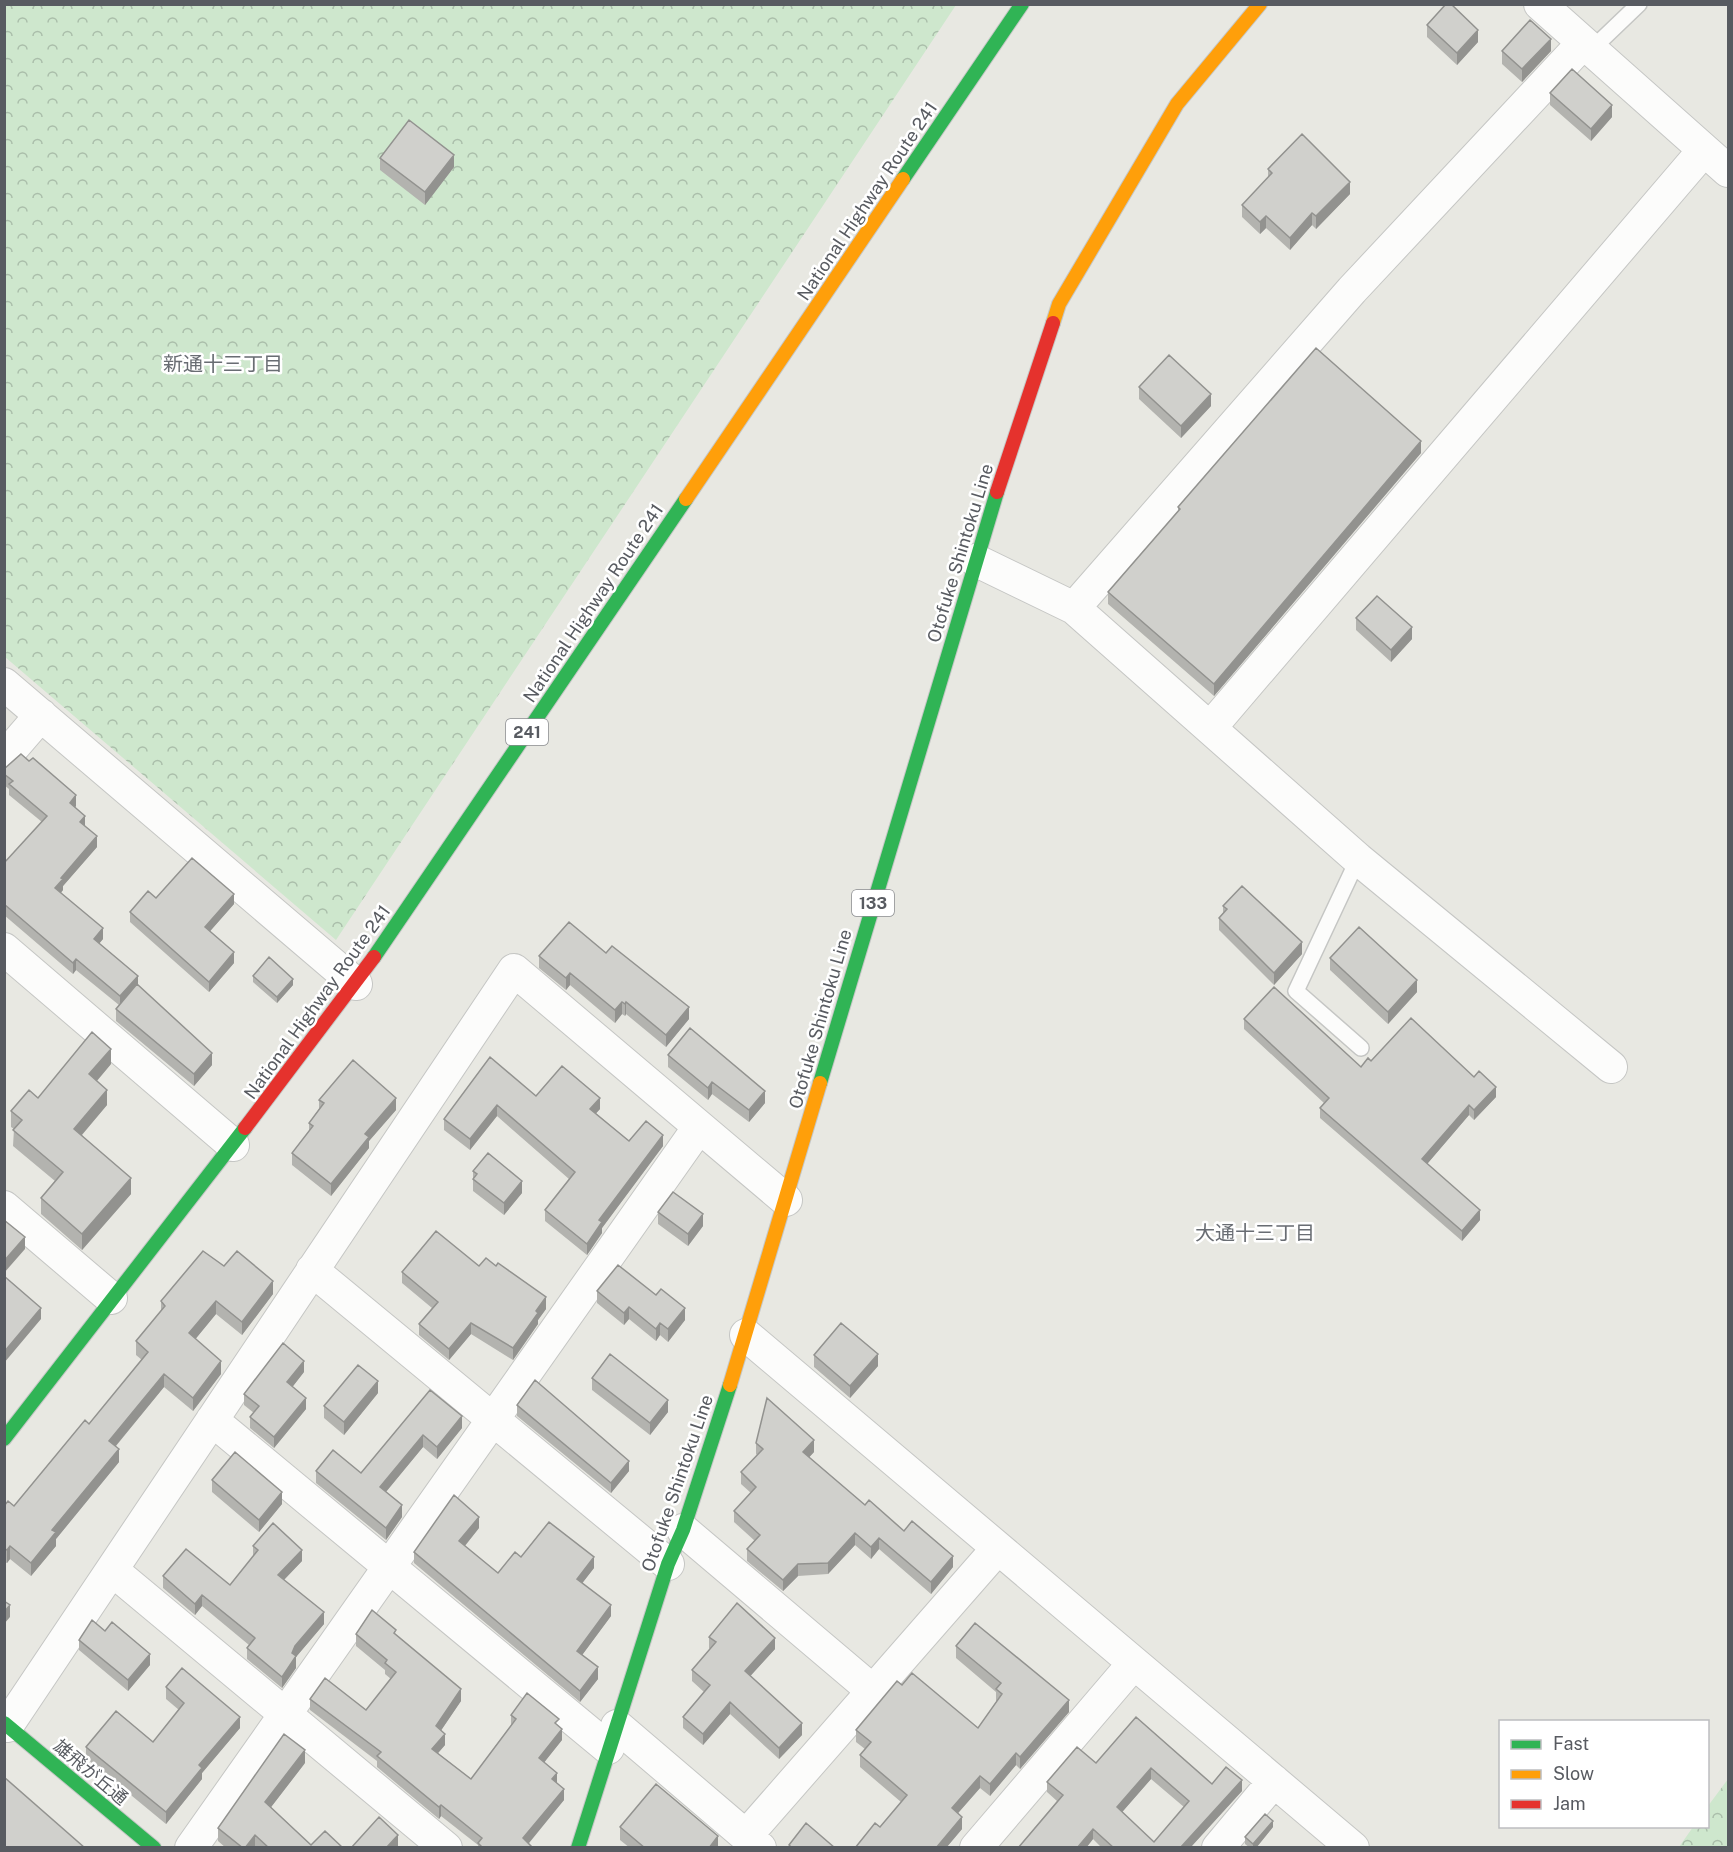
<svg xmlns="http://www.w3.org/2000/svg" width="1733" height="1852" viewBox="0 0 1733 1852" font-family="'Public Sans','Noto Sans JP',sans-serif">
<defs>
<pattern id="forest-crowns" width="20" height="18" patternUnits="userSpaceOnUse" patternTransform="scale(1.5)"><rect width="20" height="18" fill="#cee7cd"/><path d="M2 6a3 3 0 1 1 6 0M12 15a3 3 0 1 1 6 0" fill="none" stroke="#aabeaa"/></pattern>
</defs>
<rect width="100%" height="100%" fill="#e8e8e2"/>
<path fill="url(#forest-crowns)" d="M5,5H956L336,940L5,657Z
M1728,1779V1847H1679L1693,1827L1708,1826V1806Z"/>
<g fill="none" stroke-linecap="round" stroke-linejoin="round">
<defs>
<path id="lane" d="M1591,50L1639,4
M1358,859L1296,991L1361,1048"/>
<path id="street" d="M1540,4L1728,171
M975,560L1074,608L1358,859L1611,1067
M1074,608L1352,290L1583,43
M4,684L356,984
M1210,728L1704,150
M4,758L41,715
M4,949L233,1145
M4,1207L111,1298
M312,1270L668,1564
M746,1335L1353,1848
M212,1420L608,1748
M683,1530L873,1691
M112,1570L446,1848
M7,1726L514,970L786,1200
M617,1726L760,1848
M746,1836L998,1548
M191,1848L699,1127
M976,1848L1134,1663
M1218,1848L1274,1781"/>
<path id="fast" d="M903,179L1022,4
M374,957L686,499
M820,1083L997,492
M4,1439L245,1128
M4,1723L154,1848
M578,1848L668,1564L683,1530L730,1385"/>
<path id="slow" d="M1053,323L1059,304L1177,104L1260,4
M686,499L903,179
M730,1385L820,1083"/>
<path id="jam" d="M997,492L1053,323
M245,1128L374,957"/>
</defs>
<use href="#lane" stroke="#c5c6c4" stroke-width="18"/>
<use href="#street" stroke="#c5c6c4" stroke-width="34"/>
<use href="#fast" stroke="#c5c7c6" stroke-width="16"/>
<use href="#slow" stroke="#c5c7c6" stroke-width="16"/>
<use href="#jam" stroke="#c5c7c6" stroke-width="16"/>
<use href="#lane" stroke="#fcfcfb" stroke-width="15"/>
<use href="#street" stroke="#fcfcfb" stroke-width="32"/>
<use href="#fast" stroke="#30b455" stroke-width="14"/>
<use href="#slow" stroke="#ff9f0a" stroke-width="14"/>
<use href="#jam" stroke="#e5322d" stroke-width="14"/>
</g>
<path fill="#b3b3af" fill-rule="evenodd" d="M1427,25L1478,42L1457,65L1427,37Z
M1502,51H1551L1522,82L1502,64Z
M1550,93L1612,117L1591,141L1550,105Z
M380,158L454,167L425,205L380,170Z
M1268,169L1350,194L1316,229L1312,225L1290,250L1266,228L1260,234L1242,217V205L1268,178Z
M1139,387L1211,406L1181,438L1139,399Z
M1421,453L1214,696L1108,604V592L1178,511V507Z
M1356,618L1412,639L1391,662L1356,630Z
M4,769L76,806L75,807L97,847L63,886V890L61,893L103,939L99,943L212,1065L194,1086L116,1021V1009L119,1005L76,970L73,974L4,915V863L42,822L9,795V789L4,785Z
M156,898L234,904L210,931L234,963L209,992L130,922V912Z
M1223,906L1302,954L1274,985L1219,930V918L1223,913Z
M606,953L689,1019L666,1047L626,1014L625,1016L622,1014L615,1023L570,985L566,990L539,968V956Z
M1330,958L1417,992L1388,1024L1330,970Z
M253,976L293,985L277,1003L253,982Z
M1244,1019L1361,1067L1371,1061L1474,1077L1496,1097L1474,1120L1469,1115L1427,1164L1480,1220L1462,1241L1320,1118V1108L1324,1103L1244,1029Z
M668,1055L765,1103L749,1122L712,1094L708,1100L668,1067Z
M111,1064L97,1081L107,1105L82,1135L131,1194L82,1250L41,1214V1198L55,1181L13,1146L14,1129L11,1127V1111Z
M536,1096L600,1109L596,1113L629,1141L663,1146L602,1228V1233L587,1255L545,1221V1210L569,1179L497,1116L470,1150L444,1130V1119Z
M319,1100L396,1110L369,1141V1148L331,1196L292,1165V1153L309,1131V1123L319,1109Z
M473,1171L522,1193L504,1215L473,1191Z
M658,1212L703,1226L688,1246L658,1224Z
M224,1266L273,1294L242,1335L216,1314L195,1339L221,1374L193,1411L164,1387L116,1446L119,1462L56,1539V1546L31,1576L10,1559L7,1563L4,1562V1506H14L89,1424L142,1360L136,1355V1341L161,1311V1301Z
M479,1266L546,1309L538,1320V1324L513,1360L471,1334L449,1360L419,1335V1324L432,1308L402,1283V1272Z
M597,1291L685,1320L668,1342L660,1335L656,1341L629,1319L624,1325L597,1303Z
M814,1355L878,1366L850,1398L814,1367Z
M304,1372L292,1387L306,1409L274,1448L250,1428V1417L254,1413L244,1405V1394Z
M592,1378L668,1412L650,1435L592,1390Z
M430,1390L462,1428L437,1459L423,1447L386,1492L402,1517L386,1540L316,1483V1471L361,1473Z
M378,1393L344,1435L324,1418V1406Z
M517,1405L629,1471L611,1493L517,1416Z
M756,1443L814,1452L809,1457L865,1505L904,1531L953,1567L931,1594L879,1549L871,1559L855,1545L828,1574L798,1576L783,1591L747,1561V1549L755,1541L734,1522V1511L751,1493L741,1484V1472L757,1455L756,1454Z
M212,1480L282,1504L259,1532L212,1492Z
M479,1528L465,1546L498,1573L521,1557L594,1568L582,1583L611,1616L582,1655L598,1679L580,1702L414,1563V1552Z
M253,1546L302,1561L284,1580L324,1624L296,1657V1668L282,1688L247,1659V1648L249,1645L202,1606L195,1615L163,1588V1576L230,1585L253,1557Z
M105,1631L150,1665L128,1691L79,1650V1640Z
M356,1634L396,1635L461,1701L441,1730L445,1745L438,1753L471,1779L511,1725V1715L559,1726L562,1740L544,1762L557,1784L564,1800L528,1843L533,1848H478V1845L441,1816L439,1819L377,1767V1761L310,1710V1699L366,1710L391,1679L385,1674V1670L356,1646Z
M709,1637L775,1649L750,1676L802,1735L779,1759L730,1714L703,1745L683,1728V1717L704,1692L692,1681V1670L710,1649L709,1648Z
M956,1646L1069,1712L1020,1769L1016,1765L990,1796L980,1788L958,1813L962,1829L946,1848H855L880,1827L901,1802L860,1767V1755L865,1749L856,1742V1730L902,1685L978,1728L996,1702V1692L956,1658Z
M166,1687L240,1728L202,1773V1779L166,1824L86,1758V1747L153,1742L179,1710L166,1699Z
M1136,1717L1212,1784L1242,1791L1190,1848H1102L1093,1839L1086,1848H1018L1057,1801L1047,1792V1782L1096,1763ZM1151,1779L1184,1807L1154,1842L1122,1812Z
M305,1763L271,1807L311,1845L343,1848H226L218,1841V1828Z
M620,1827L718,1848H630L620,1840Z
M1273,1827L1256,1848H1250L1245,1844V1837Z"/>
<path fill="#92928f" d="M1478,30V42L1457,65V53Z
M1551,39V51L1522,82V69Z
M1612,105V117L1591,141V129Z
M454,155V167L425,205V192Z
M1350,182V194L1316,229V216Z
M1312,213V225L1290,250V238Z
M1266,216V228L1260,234V222Z
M1211,394V406L1181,438V426Z
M1421,441V453L1214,696V684Z
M1412,627V639L1391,662V650Z
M76,795V806L70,814V803Z
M85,816V827L80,822Z
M97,836V847L63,886V890L55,899V888L61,878Z
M234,894V904L205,937V927Z
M103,928V939L94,950V939Z
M1302,942V954L1274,985V973Z
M234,952V963L209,992V982Z
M76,959V970L73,974V963Z
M570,973V985L566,990V978Z
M138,976V987L120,1007V996Z
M293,979V985L277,1003V997Z
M1417,980V992L1388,1024V1012Z
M622,1002V1014L615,1023V1010Z
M626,1002V1014L625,1016V1004Z
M689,1007V1019L666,1047V1035Z
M111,1049V1064L89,1090V1074Z
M212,1053V1065L194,1086V1074Z
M712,1082V1094L708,1100V1088Z
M1496,1087V1097L1474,1120V1110Z
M107,1090V1105L74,1144V1129Z
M765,1091V1103L749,1122V1110Z
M396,1098V1110L369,1141V1148L331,1196V1184L365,1134Z
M600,1098V1109L590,1120V1109Z
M497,1105V1116L470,1150V1139Z
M1469,1105V1115L1422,1170V1159Z
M663,1135V1146L602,1228V1233L587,1255V1244L599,1220Z
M131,1178V1194L82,1250V1234Z
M522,1181V1193L504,1215V1203Z
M1480,1210V1220L1462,1241V1231Z
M703,1214V1226L688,1246V1234Z
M25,1237V1249L4,1273V1261Z
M273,1281V1294L242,1335V1322Z
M546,1297V1309L538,1320V1324L513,1360V1348L536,1311Z
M216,1301V1314L189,1347V1333Z
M629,1307V1319L624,1325V1313Z
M41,1308V1319L4,1363V1352Z
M685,1308V1320L668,1342V1329Z
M471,1323V1334L449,1360V1349Z
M660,1323V1335L656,1341V1329Z
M878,1354V1366L850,1398V1386Z
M221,1361V1374L193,1411V1398Z
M304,1361V1372L287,1394V1382Z
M164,1374V1387L109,1454V1441Z
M378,1381V1393L344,1435V1422Z
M306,1398V1409L274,1448V1437Z
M668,1400V1412L650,1435V1423Z
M462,1416V1428L437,1459V1447Z
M423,1435V1447L380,1499V1487Z
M814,1440V1452L803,1464V1452Z
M119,1449V1462L56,1539V1546L31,1576V1563L52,1530Z
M629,1461V1471L611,1493V1483Z
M282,1492V1504L259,1532V1520Z
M402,1505V1517L386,1540V1528Z
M479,1517V1528L459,1553V1541Z
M855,1533V1545L828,1574V1563Z
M879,1538V1549L871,1559V1547Z
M10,1546V1559L7,1563V1550Z
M302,1550V1561L278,1586V1575Z
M953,1556V1567L931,1594V1582Z
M594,1557V1568L577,1590V1579Z
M798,1564V1576L783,1591V1580Z
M202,1595V1606L195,1615V1604Z
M10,1605V1617L4,1624V1612Z
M611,1605V1616L577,1662V1651Z
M324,1612V1624L296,1657V1668L282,1688V1677L295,1646Z
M775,1638V1649L745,1682V1671Z
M150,1654V1665L128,1691V1680Z
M598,1667V1679L580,1702V1691Z
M461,1689V1701L436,1738V1726Z
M1069,1700V1712L1020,1769V1757Z
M730,1702V1714L703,1745V1734Z
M240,1717V1728L202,1773V1779L166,1824V1812L199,1765Z
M802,1723V1735L779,1759V1748Z
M562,1729V1740L539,1769V1758Z
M445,1734V1745L432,1760V1749Z
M305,1750V1763L265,1815V1802Z
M1016,1753V1765L990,1796V1784Z
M1151,1768V1779L1117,1818V1807Z
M557,1773V1785L552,1779Z
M980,1776V1788L952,1820V1808Z
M1242,1780V1791L1190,1848H1180Z
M564,1789V1800L525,1848L523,1838Z
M441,1805V1816L439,1819V1807Z
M962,1817V1829L946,1848H936Z
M1273,1821V1827L1256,1848H1253V1844Z
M1093,1829V1839L1086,1848H1077Z
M255,1835V1848H245Z
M398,1835V1848H386Z
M718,1836V1848H709Z"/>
<path fill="#d0d0cc" stroke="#92928f" stroke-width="1.5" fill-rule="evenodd" d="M1446,4H1451L1478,30L1457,53L1427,25Z
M1530,20L1551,39L1522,69L1502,51Z
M1572,69L1612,105L1591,129L1550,93Z
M409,120L454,155L425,192L380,158Z
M1302,134L1350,182L1316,216L1312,213L1290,238L1266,216L1260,222L1242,205L1272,173L1268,169Z
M1316,348L1421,441L1214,684L1108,592L1180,509L1178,507Z
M1169,355L1211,394L1181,426L1139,387Z
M1377,596L1412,627L1391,650L1356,618Z
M21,754L29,761L33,758L76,795L70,803L85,816L80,822L97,836L61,878L63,879L55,888L103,928L94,939L138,976L120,996L76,959L73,963L4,904V863L47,816L9,784L13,781L4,774V769Z
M192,858L234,894L205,927L234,952L209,982L130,912L148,891L156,898Z
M1242,886L1302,942L1274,973L1219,918L1227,909L1223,906Z
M569,922L606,953L612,946L689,1007L666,1035L626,1002L625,1004L622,1002L615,1010L570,973L566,978L539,956Z
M1359,927L1417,980L1388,1012L1330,958Z
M269,957L293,979L277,997L253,976Z
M137,984L212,1053L194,1074L116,1009Z
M1274,987L1361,1067L1368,1058L1371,1061L1411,1018L1474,1077L1479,1071L1496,1087L1474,1110L1469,1105L1422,1159L1480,1210L1462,1231L1320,1108L1329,1098L1244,1019Z
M690,1028L765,1091L749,1110L712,1082L708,1088L668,1055Z
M92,1032L111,1049L89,1074L107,1090L74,1129L131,1178L82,1234L41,1198L63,1172L13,1130L22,1120L11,1111L29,1090L38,1098Z
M490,1057L536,1096L562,1066L600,1098L590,1109L629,1141L646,1121L663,1135L599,1220L602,1222L587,1244L545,1210L575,1172L497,1105L470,1139L444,1119Z
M353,1060L396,1098L365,1134L369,1137L331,1184L292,1153L313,1126L309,1123L324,1103L319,1100Z
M488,1153L522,1181L504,1203L473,1179L477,1174L473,1171Z
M673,1192L703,1214L688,1234L658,1212Z
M4,1220L25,1237L4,1261Z
M436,1231L479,1266L486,1258L496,1266L498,1263L546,1297L536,1311L538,1313L513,1348L471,1323L449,1349L419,1324L438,1302L402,1272Z
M203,1251L224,1266L237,1251L273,1281L242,1322L216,1301L189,1333L221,1361L193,1398L164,1374L109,1441L119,1449L52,1530L56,1532L31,1563L10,1546L7,1550L4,1548V1506L8,1501L14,1506L85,1420L89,1424L148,1352L136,1341L165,1306L161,1301Z
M618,1265L656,1295L661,1289L685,1308L668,1329L660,1323L656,1329L629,1307L624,1313L597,1291Z
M4,1276L41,1308L4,1352Z
M841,1323L878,1354L850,1386L814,1355Z
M283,1343L304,1361L287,1382L306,1398L274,1437L250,1417L259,1406L244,1394Z
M610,1354L668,1400L650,1423L592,1378Z
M358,1365L378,1381L344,1422L324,1406Z
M535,1380L629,1461L611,1483L517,1405Z
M430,1390L462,1416L437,1447L423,1435L380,1487L402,1505L386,1528L316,1471L333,1450L361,1473Z
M767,1398L814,1440L803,1452L865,1505L869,1500L904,1531L912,1521L953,1556L931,1582L879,1538L871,1547L855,1533L828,1563L798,1564L783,1580L747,1549L760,1535L734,1511L756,1487L741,1472L763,1449L756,1443Z
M235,1452L282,1492L259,1520L212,1480Z
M454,1495L479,1517L459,1541L498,1573L515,1552L521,1557L549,1522L594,1557L577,1579L611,1605L577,1651L598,1667L580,1691L414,1552Z
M273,1523L302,1550L278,1575L324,1612L295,1646L292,1653L296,1656L282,1677L247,1648L255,1638L202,1595L195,1604L163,1576L186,1549L230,1585L258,1550L253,1546Z
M4,1601L10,1605L4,1612Z
M737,1603L775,1638L745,1671L802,1723L779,1748L730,1702L703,1734L683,1717L710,1685L692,1670L716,1642L709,1637Z
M372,1610L396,1630L394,1633L461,1689L436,1726L445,1734L432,1749L471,1779L516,1719L511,1715L527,1693L559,1719L555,1723L562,1729L539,1758L557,1773L552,1779L564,1789L523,1838L533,1848H483L478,1843L482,1838L441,1805L439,1807L377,1756L381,1752L310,1699L325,1678L366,1710L396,1672L385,1663L387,1660L356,1634Z
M92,1620L105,1631L112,1622L150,1654L128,1680L79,1640Z
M975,1623L1069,1700L1020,1757L1016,1753L990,1784L980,1776L952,1808L962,1817L936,1848H855L875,1823L880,1827L907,1795L860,1755L871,1742L856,1730L897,1681L902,1685L912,1673L978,1728L1002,1694L996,1689L1001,1683L956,1646Z
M182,1668L240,1717L199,1765L202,1768L166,1812L86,1747L116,1711L153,1742L184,1703L166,1687Z
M1136,1717L1212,1784L1226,1767L1242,1780L1180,1848H1114L1093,1829L1077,1848H1018L1063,1795L1047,1782L1077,1747L1096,1763ZM1151,1768L1189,1801L1154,1842L1117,1807Z
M284,1734L305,1750L265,1802L311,1845L325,1831L343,1848H269L255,1835L245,1848H243L218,1828Z
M4,1777L85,1848H4Z
M656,1784L718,1836L709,1848H645L620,1827Z
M1265,1814L1273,1821L1253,1844L1245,1837Z
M379,1817L398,1835L386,1848H351Z
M806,1823L835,1848H792L789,1845Z"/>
<g text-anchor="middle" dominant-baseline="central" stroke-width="5" stroke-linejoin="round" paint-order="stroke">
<g fill="#fff" stroke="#8a8c90" stroke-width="1.5">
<rect x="506" y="719" width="42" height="26" rx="4.5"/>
<rect x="852" y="890" width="42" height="26" rx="4.5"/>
</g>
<g font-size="16" font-weight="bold" fill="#585b61">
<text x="527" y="732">241</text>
<text x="873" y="903">133</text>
</g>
<g font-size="18" fill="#585b61" stroke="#fff">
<text transform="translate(867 201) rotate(-56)">National Highway Route 241</text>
<text transform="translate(960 553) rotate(-73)">Otofuke Shintoku Line</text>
<text transform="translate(593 603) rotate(-56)">National Highway Route 241</text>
<text transform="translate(317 1002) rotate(-54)">National Highway Route 241</text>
<text transform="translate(820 1019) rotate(-74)">Otofuke Shintoku Line</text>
<text transform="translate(677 1483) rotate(-71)">Otofuke Shintoku Line</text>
<text transform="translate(91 1772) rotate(40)">雄飛が丘通</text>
</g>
<g font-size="20" fill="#696d73" stroke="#fff">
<text x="223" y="364">新通十三丁目</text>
<text x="1255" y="1233">大通十三丁目</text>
</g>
</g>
<rect width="1733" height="1852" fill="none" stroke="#585b61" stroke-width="12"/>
<rect x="1499" y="1720" width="210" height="108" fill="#ffffff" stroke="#bcbdc0" stroke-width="1.5"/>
<rect x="1511" y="1740" width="30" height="9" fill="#30b455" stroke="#bcbdc0" stroke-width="1.5"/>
<text x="1553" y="1750" font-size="18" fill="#585b61">Fast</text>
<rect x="1511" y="1770" width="30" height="9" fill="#ff9f0a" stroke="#bcbdc0" stroke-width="1.5"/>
<text x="1553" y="1780" font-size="18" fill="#585b61">Slow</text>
<rect x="1511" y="1800" width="30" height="9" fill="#e5322d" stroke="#bcbdc0" stroke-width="1.5"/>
<text x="1553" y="1810" font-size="18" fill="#585b61">Jam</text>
</svg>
